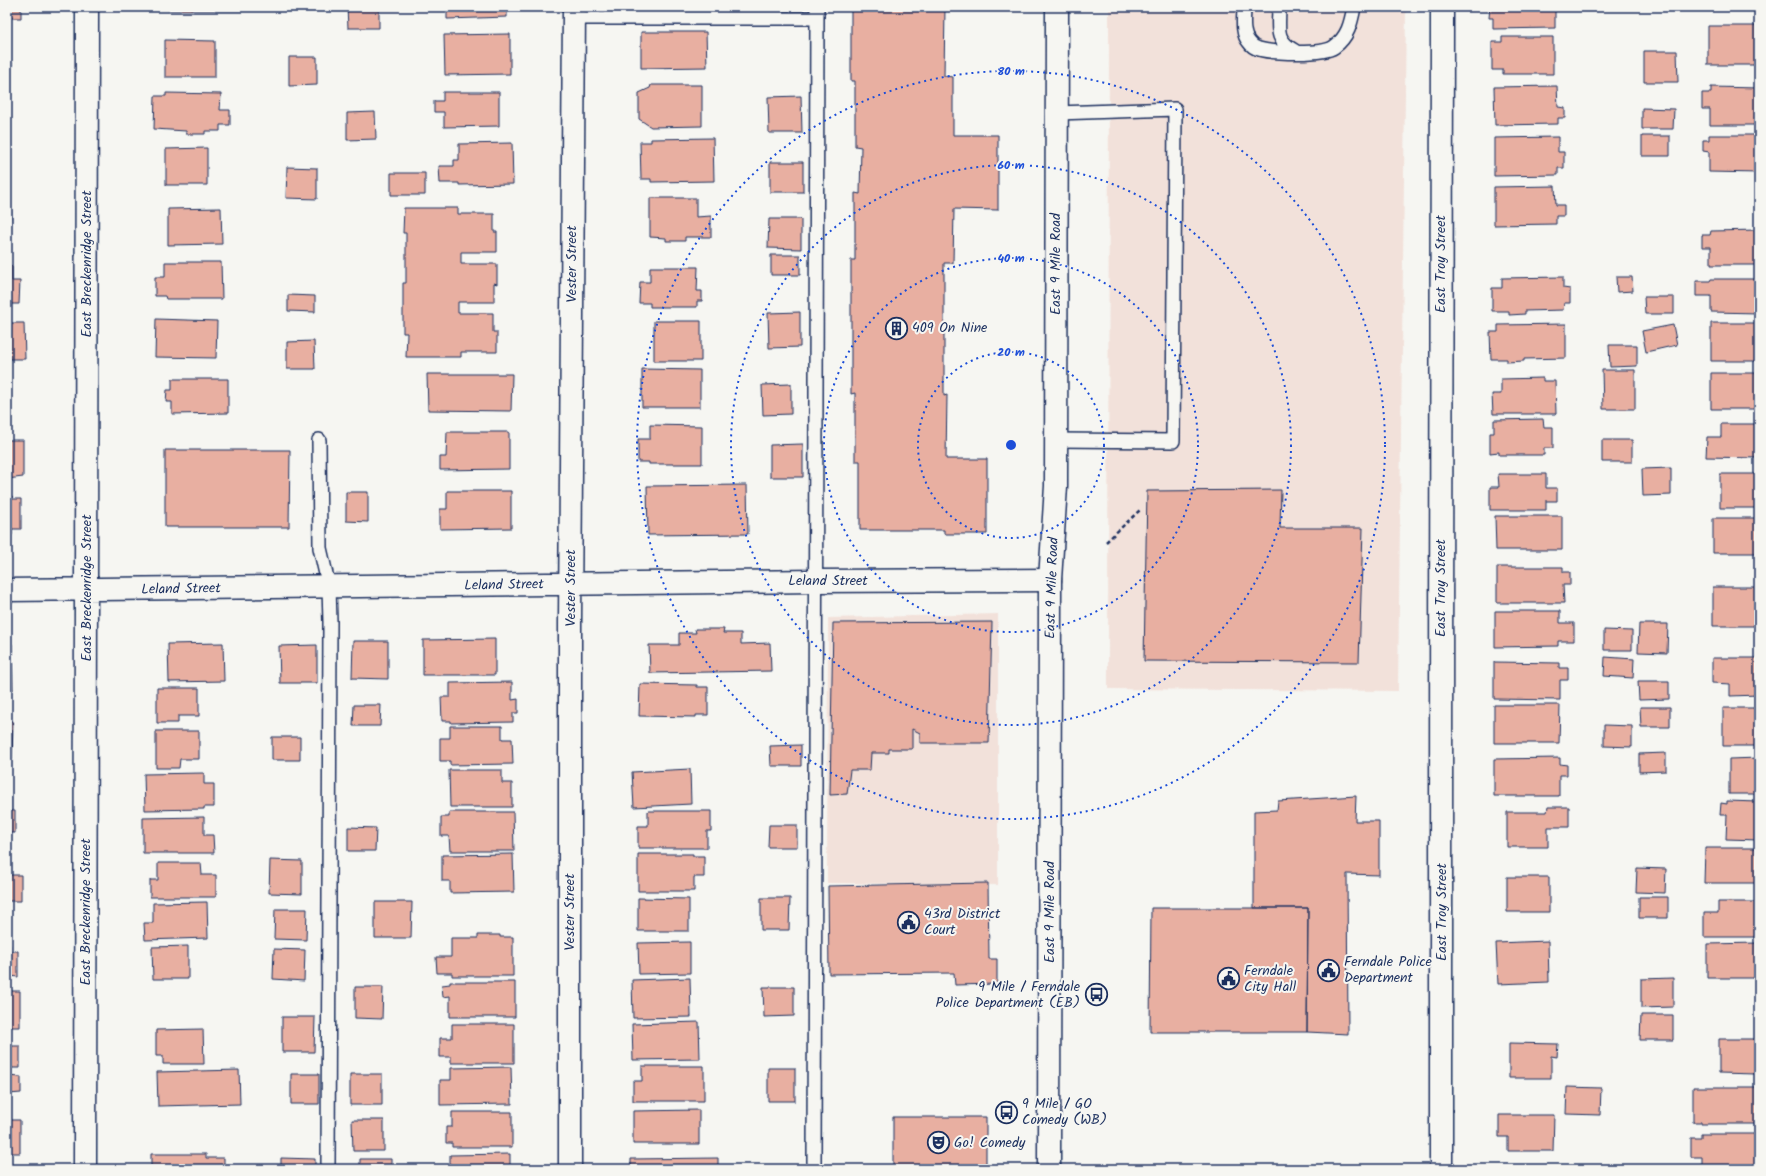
<svg xmlns="http://www.w3.org/2000/svg" width="1766" height="1176" viewBox="0 0 1766 1176" font-family="Kalam,sans-serif">
<rect width="100%" height="100%" fill="#f6f6f2"/>
<filter id="ink" filterUnits="userSpaceOnUse"><feTurbulence type="fractalNoise" baseFrequency=".025" numOctaves="2"/><feDisplacementMap in="SourceGraphic" scale="8" xChannelSelector="R" yChannelSelector="G"/><feConvolveMatrix kernelMatrix="1 2 1 2 8 2 1 2 1" color-interpolation-filters="sRGB"/></filter>
<g filter="url(#ink)">
<path fill="#f2e1da" d="M1109,7H1406L1398,691L1108,689Z
M998,614V885L827,883L828,618Z"/>
<path fill="#e8afa1" stroke="#1b2f5e" d="M7,7H21V18H7Z
M168,7H259V10H168Z
M347,7H379V28H348Z
M447,7H507V17L447,19Z
M851,7H945L944,76L953,77V135H998V210L954,209L953,263H944V396L947,395L946,459H987V534H944V530H860V461H855V393L851,394V260H855V193L860,194L861,147L855,146V81H851Z
M1490,7H1555V28L1493,29V18H1489Z
M1708,26H1759V65H1708Z
M641,32H706L707,67L641,68Z
M510,34V74L445,75L444,35Z
M1502,37H1553V74H1503V70H1492V42H1502Z
M165,40L215,41V77H165Z
M1644,51H1677L1678,82H1644Z
M289,57H317V85L289,86Z
M7,62H12V72H7Z
M651,85H702V126L651,127L639,119V93L650,88Z
M1557,86L1558,107L1565,108V118H1558V124L1495,125L1494,87Z
M1711,87L1759,88V125H1710V109H1702V93H1711Z
M443,92H499V126L444,127V112H434V101H443Z
M166,93L221,94L220,110H230V125H220V131H205V134H186V131L154,129L155,96H166Z
M801,96L802,133H769L768,97Z
M1642,108L1674,109L1673,129H1642Z
M375,112L376,139L347,140V113Z
M1709,135H1759V173L1709,172V152L1703,151V140H1709Z
M1642,136H1670V156H1642Z
M1558,137V152H1564V168H1558V175L1494,176V138Z
M713,138L714,181L651,182V179H641L640,142H651V139Z
M512,143L513,184L459,185V183H440L439,166H454V160H459V144Z
M207,148V185H166V149Z
M7,152V168H10V188L8,189V192Z
M770,162H803V192H770Z
M287,167L317,168V199L286,198Z
M391,173H425V195H391Z
M1555,186L1556,205H1564V216H1556V224L1494,225V187Z
M650,198H696V217L711,216V237H685V241H666V238L650,237Z
M221,208L222,244L168,245V209Z
M404,208H458V214H494V232H497V252H461V264H497V284L494,283V302H458V313H493V332H497V352H461V357H406L407,333H403V283H406V233H403Z
M7,211H11L9,245H7Z
M769,219H801V249L768,248Z
M1759,230V265H1711V247H1702V235H1710L1711,231Z
M771,255H800V275H771Z
M165,262H221L222,299H166L165,296H155V277H165Z
M7,266H12V281H20L19,304H7Z
M650,267H698L697,291H702V301H697V307H650V303H639L640,282H650Z
M1563,277V288L1570,289V303H1564L1563,310L1525,311V314L1509,315V311H1492V288H1502V278Z
M1616,277H1632L1633,291L1617,292Z
M1711,279H1759V313L1711,312V296H1696V281H1710Z
M288,295L315,296V312L288,311Z
M1644,297H1674V314H1645Z
M800,312V347L769,348L768,313Z
M156,319L217,321L216,358L155,357Z
M654,321H701V361H654Z
M7,323H24L25,359H7Z
M1711,323H1759V361H1711Z
M1566,324V358L1524,359V361L1507,362V359H1491L1490,332H1498V325Z
M1673,325L1677,345L1646,352L1642,331Z
M314,341L315,369H287V342Z
M1609,345H1637V366L1610,367Z
M642,369L700,370V407H642Z
M1602,370H1635V409H1603Z
M1711,373H1759V409H1711Z
M427,374H512L511,411L428,410Z
M1543,378V381H1555L1556,414H1493L1492,394H1501V379Z
M172,379H228V413L172,414V402H166L167,390H172Z
M791,384V414L763,415L762,385Z
M1543,419L1544,427H1553V448H1544V455H1499V452L1490,453V433H1494V420Z
M1721,424H1759V458L1706,457L1707,437H1721Z
M650,425L702,426V464H649V462H638V439H650Z
M447,432H509V469L440,470V457H446Z
M7,440H23V477L7,479Z
M1602,440H1632V462H1602Z
M803,444V477H770V445Z
M165,450H290L289,527H165Z
M1671,468V495L1643,496L1642,469Z
M1498,474H1546V488H1557V501H1546V510H1490V487H1499Z
M1720,474H1759V508H1720Z
M747,485L748,534L648,535L647,486Z
M1281,490L1280,528H1363L1359,662L1144,661L1147,491Z
M447,491H511V528L440,529V509H447Z
M346,492H368V522L346,521Z
M7,496H12V499H21V529H12V535H7Z
M1495,516H1562V550H1496Z
M1713,518H1759V553H1713Z
M1497,567H1563V572H1570V585H1563L1564,603H1497Z
M1713,587H1759V626H1713Z
M1495,611H1560V623H1574V641H1558V646L1495,647Z
M992,622L989,743H920V733L912,729V749H889V753H871L870,770H850L847,794L830,795L833,623Z
M1639,624H1668L1667,653L1638,652Z
M695,629H724L723,633H741V644L770,643L771,671L650,673L649,645H679V633H696Z
M1604,630L1632,631V650H1604Z
M495,639V675H423V640Z
M353,641H388V679L352,678Z
M223,643L224,681L169,682L168,644Z
M7,644H12L13,690H7Z
M317,645V683H280L279,646Z
M1605,657L1634,659L1633,678L1604,676Z
M1712,658H1759V695L1730,696V684L1712,683Z
M1494,662L1559,663V668H1568V680H1560V700L1494,699Z
M1638,681H1669V699L1639,700Z
M512,682V700L518,699V713H513V722L451,723V721H442L441,697H450V683Z
M640,684L697,685V687H708V715H696V717L639,716Z
M157,688H199V716H178V723H157Z
M354,705H381L380,726H353Z
M1494,705H1560L1559,743H1494Z
M1640,707H1670V727H1641Z
M1723,708H1759V746H1723Z
M7,721H13L12,760H7Z
M1604,725L1632,726V747L1604,746Z
M450,726H502V739H512L513,764L450,765V761H440V738H450Z
M156,731H199V759H180L179,768H156Z
M272,737H300V760H272Z
M801,745V766H771L770,746Z
M1666,753V771L1639,772V754Z
M1560,758V764L1567,765V775H1559V796H1494V759Z
M1759,758V794H1729V759Z
M690,769L691,804L634,807L632,772Z
M449,770H502V783H512V807H450Z
M204,773V784H214V807H204V809L145,810L144,774Z
M1356,796L1355,821H1379V875L1347,874L1348,1034L1307,1032L1308,908H1254V811L1277,810L1278,801Z
M7,797H10V811H15V833H7Z
M1727,801L1759,802V840L1726,839L1727,815H1720L1721,803L1727,804Z
M1548,807H1569V827H1548V847H1507V812H1547Z
M648,811H711V831H707V848H638V826H648Z
M449,812H513L514,851H450L449,836H441V817H449Z
M204,817V835H213L214,853H143V818Z
M769,825H797V847H768Z
M348,827L376,828L375,851H348Z
M1705,848H1759V883H1704Z
M513,854L514,892L450,893V881H442V855Z
M638,854H693V856H704V877H694V891H638Z
M270,860L302,861V894L269,893Z
M158,863H201L202,875H216V897H150V880H158Z
M1637,868L1666,869L1665,893L1636,892Z
M7,875H21V901H7Z
M1507,877H1549V912H1507Z
M988,883L989,959H997V984L955,985L954,973L829,974L828,886Z
M1639,897H1668V918H1639Z
M638,898L689,899V931H638Z
M761,898H790L789,930H761Z
M207,902L208,938L145,940L144,923H153V903Z
M375,902H412L411,938H375Z
M1718,902H1759V937H1704V913H1718Z
M1151,908H1308L1307,1032H1150Z
M275,909H307L306,940L274,939Z
M478,935H500V937H513V976H452V973H437L436,957H451V938H478Z
M1548,941L1549,982L1498,984L1496,943Z
M690,942V973L639,974L638,943Z
M1759,943V978H1707V944Z
M7,945H10V951H18V977L10,976V982H7Z
M188,946V979H153L152,947Z
M274,949L305,950L304,981L273,979Z
M690,978L691,1017L633,1018L632,980Z
M1673,978V1007L1641,1008V979Z
M450,982H515V1017H450V996L443,997L442,985L450,984Z
M355,987H383L382,1019L355,1018Z
M763,987H794V1016L764,1017Z
M7,991H20V1027H7Z
M1641,1015H1673V1040H1640Z
M282,1017H315L314,1052H282Z
M699,1022L700,1059L633,1060L632,1024Z
M452,1024H514V1063H451V1057H440V1038H452Z
M203,1029L204,1064H163V1056H156V1030Z
M7,1032H9V1046H20V1068H7Z
M1719,1039H1759V1051L1756,1052L1755,1074L1719,1073Z
M1509,1043L1558,1044L1557,1057L1551,1056V1078H1509Z
M642,1066H704V1101H633V1081H642Z
M511,1067L512,1104L440,1105V1080H451V1068Z
M768,1068H795V1101H768Z
M239,1070L240,1104L158,1106L157,1072Z
M291,1074H319V1104H291Z
M350,1074H382V1105H350Z
M7,1076L21,1077V1093L9,1094L10,1113H7Z
M1567,1087L1601,1088L1600,1115L1566,1114Z
M1693,1087H1759V1124H1701V1122H1693Z
M699,1110V1144H633V1111Z
M452,1112H512V1147H452V1143H446V1127H452Z
M1499,1115H1554L1553,1151H1508V1137H1499Z
M893,1117H986V1169H893Z
M7,1120H20V1153H7Z
M352,1120H384V1151H353Z
M1701,1134H1759V1169H1702V1157H1691V1138H1701Z
M151,1154H206V1158H224V1169H151Z
M510,1154V1169H450V1155Z
M281,1158L315,1159V1169H281Z
M718,1158V1169H631V1159Z
M360,1159H391V1169H360Z"/>
<g fill="none" stroke-linecap="round" stroke-linejoin="round">
<defs>
<path id="service" d="M1244,7C1244,18 1241,33 1249,42C1251,45 1255,48 1259,49C1273,53 1323,55 1334,47C1348,37 1351,23 1354,7
M1279,7C1279,28 1274,40 1295,51
M574,18H817
M319,440L320,548L329,587L330,622L328,1169
M1056,440L1173,441L1175,109L1057,113
M814,1169L817,7"/>
<path id="minor" d="M7,590L816,581L1050,580
M85,1169L87,7
M570,1169V623L574,7
M1441,1169C1442,782 1440,394 1442,7"/>
<path id="secondary" d="M1049,1169L1050,580L1056,486L1057,7"/>
</defs>
<use href="#service" stroke="#1b2f5e" stroke-width="16"/>
<use href="#minor" stroke="#1b2f5e" stroke-width="25"/>
<use href="#secondary" stroke="#1b2f5e" stroke-width="25"/>
<path stroke="#1b2f5e" stroke-width="2.5" stroke-dasharray="4 3" stroke-linecap="butt" d="M1106,542L1140,510"/>
<use href="#service" stroke="#f6f6f2" stroke-width="13"/>
<use href="#minor" stroke="#f6f6f2" stroke-width="22"/>
<use href="#secondary" stroke="#f6f6f2" stroke-width="22"/>
</g>
</g>
<g fill="none" stroke="#1d4ed8" stroke-width="2" stroke-dasharray="2 4">
<circle cx="1011" cy="445" r="93"/>
<circle cx="1011" cy="445" r="187"/>
<circle cx="1011" cy="445" r="280"/>
<circle cx="1011" cy="445" r="374"/>
</g>
<defs>
<symbol id="building-ring" viewBox="-11 -11 22 22"><circle r="9.5" fill="#f6f6f2" stroke="#1b2f5e" stroke-width="1.5"/><path d="M-4-6H4V6H1V3H-1V6H-4ZM-2.5-4.3h1.7v1.8h-1.7ZM.8-4.3h1.7v1.8H.8ZM-2.5-1h1.7V.8h-1.7ZM.8-1h1.7V.8H.8Z" fill="#1b2f5e"/></symbol>
<symbol id="civic-ring" viewBox="-11 -11 22 22"><circle r="9.5" fill="#f6f6f2" stroke="#1b2f5e" stroke-width="1.5"/><path d="M-.6-6.5H3V-4.5H.6V-3L4-1V1h2V6H-6V1h2V-1L-.6-3ZM-1.2 2.5V6h2.4V2.5Z" fill="#1b2f5e"/></symbol>
<symbol id="bus-ring" viewBox="-11 -11 22 22"><circle r="9.5" fill="#f6f6f2" stroke="#1b2f5e" stroke-width="1.5"/><path d="M-5-6H5V4H4V6H2V4H-2V6H-4V4H-5ZM-3.5-4V0h7V-4ZM-3.5 1.2v1.5H-2V1.2ZM2 1.2v1.5H3.5V1.2Z" fill="#1b2f5e"/></symbol>
<symbol id="theatre-ring" viewBox="-11 -11 22 22"><circle r="9.5" fill="#f6f6f2" stroke="#1b2f5e" stroke-width="1.5"/><path d="M-5-5.5Q0-4 5-5.5V0Q5 5 0 6Q-5 5-5 0ZM-3.3-2.5H-1v1.5H-3.3ZM1-2.5H3.3v1.5H1ZM-2.8 1Q0 5.5 2.8 1Z" fill="#1b2f5e"/></symbol>
</defs>
<g fill-rule="evenodd">
<use href="#building-ring" x="884" y="316" width="25" height="25"/>
<use href="#civic-ring" x="896" y="910" width="25" height="25"/>
<use href="#civic-ring" x="1316" y="958" width="25" height="25"/>
<use href="#civic-ring" x="1216" y="966" width="25" height="25"/>
<use href="#bus-ring" x="1084" y="982" width="25" height="25"/>
<use href="#bus-ring" x="994" y="1100" width="25" height="25"/>
<use href="#theatre-ring" x="926" y="1130" width="25" height="25"/>
</g>
<g text-anchor="middle" dominant-baseline="central" stroke-width="4" stroke-linejoin="round" paint-order="stroke">
<g font-size="14" fill="#1b2f5e" stroke="#f6f6f2">
<text transform="translate(87 264) rotate(-90)">East Breckenridge Street</text>
<text transform="translate(572 264) rotate(-90)">Vester Street</text>
<text transform="translate(1056 264) rotate(-90)">East 9 Mile Road</text>
<text transform="translate(1441 264) rotate(-90)">East Troy Street</text>
<text x="828" y="581">Leland Street</text>
<text transform="translate(504 585) rotate(-1)">Leland Street</text>
<text transform="translate(87 588) rotate(-90)">East Breckenridge Street</text>
<text transform="translate(571 588) rotate(-90)">Vester Street</text>
<text transform="translate(1052 588) rotate(-88)">East 9 Mile Road</text>
<text transform="translate(1441 588) rotate(-90)">East Troy Street</text>
<text transform="translate(181 589) rotate(-1)">Leland Street</text>
<text transform="translate(86 912) rotate(-90)">East Breckenridge Street</text>
<text transform="translate(570 912) rotate(-90)">Vester Street</text>
<text transform="translate(1050 912) rotate(-90)">East 9 Mile Road</text>
<text transform="translate(1442 912) rotate(-90)">East Troy Street</text>
</g>
<g font-size="14" fill="#1b2f5e" stroke="#f6f6f2" text-anchor="start">
<text x="912" y="328">409 On Nine</text>
<text x="924" y="914">43rd District<tspan x="924" dy="16">Court</tspan></text>
<text x="1344" y="962">Ferndale Police<tspan x="1344" dy="16">Department</tspan></text>
<text x="1244" y="971">Ferndale<tspan x="1244" dy="16">City Hall</tspan></text>
<text x="1080" y="987" text-anchor="end">9 Mile / Ferndale<tspan x="1080" dy="16">Police Department (EB)</tspan></text>
<text x="1022" y="1104">9 Mile / GO<tspan x="1022" dy="16">Comedy (WB)</tspan></text>
<text x="954" y="1143">Go! Comedy</text>
</g>
</g>
<circle cx="1011" cy="445" r="6" fill="#1d4ed8" stroke="#f6f6f2" stroke-width="2"/>
<g font-size="12" text-anchor="middle" font-weight="bold" fill="#1d4ed8" stroke="#f6f6f2" stroke-width="4" stroke-linejoin="round" paint-order="stroke">
<text x="1011" y="75">80 m</text>
<text x="1011" y="169">60 m</text>
<text x="1011" y="262">40 m</text>
<text x="1011" y="356">20 m</text>
</g>
<rect width="1766" height="1176" fill="none" stroke="#f6f6f2" stroke-width="24"/>
<rect x="12" y="12" width="1742" height="1152" fill="none" stroke="#1b2f5e" stroke-width="1.5" filter="url(#ink)"/>
</svg>
